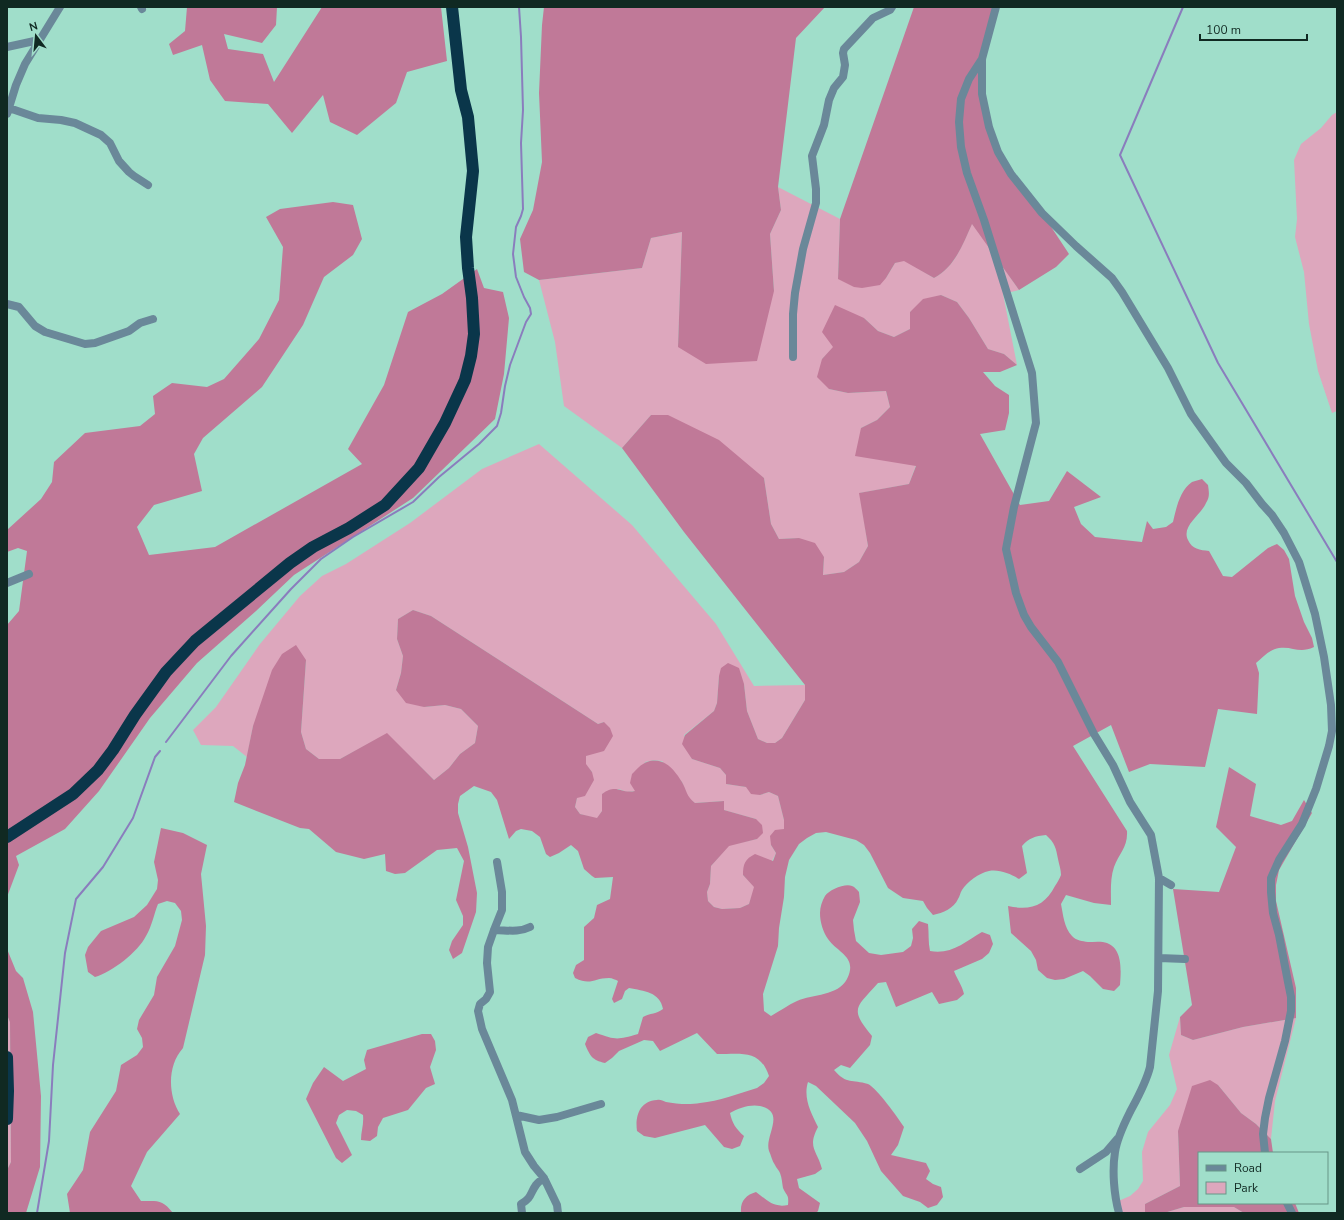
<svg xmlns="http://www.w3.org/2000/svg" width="1344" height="1220" viewBox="0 0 1344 1220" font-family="'Nunito Sans',sans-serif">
<rect width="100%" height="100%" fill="#a0deca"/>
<path fill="#dda7bd" d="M1337,112V411L1332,413L1318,371L1309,324L1304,272L1295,237L1297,219L1294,160L1301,144L1321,128L1332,115Z
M778,187L840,219L838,279L886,278L895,263L904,260L934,278C955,267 963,244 972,223L1019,290L1003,294L1017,365L1004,354L988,349L969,318L957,302L941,295L910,312V329L894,337L878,331L864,318L822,359L829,389L848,393L886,391L890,407L877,420L861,428L916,465L909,484L860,493L868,546L859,562L844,572L823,575L824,557L799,538L779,539L771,524L764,478L651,415L622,448L564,406L555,342L539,280L642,268L651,238L682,232L678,347L774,291L770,234L781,210Z
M539,444L632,525L716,624L754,686L805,685V700L782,738L775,743H767L758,739L747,711L744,684L719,676L717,703L714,711L684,735L692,759L720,768L726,775V784L746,787L760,795L769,792L778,796L784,820V829L771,845L776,853L772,861L743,875L755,887L749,904L740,908L722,909L714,907L708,901L707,892L710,884L711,866L729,845L757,839L756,819L724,810V801L695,803L688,798L682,782L662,761L654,760L645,762L635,791L627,792L619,789L602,794V811L597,819L580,814L575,807L577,798L592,772L586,765V756L604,722L598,724L431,616L413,610L398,619L397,639L403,656L401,673L396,690L424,707L445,705L461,709L478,726L475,743L460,754L449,768L434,780L387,734L340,759H319L306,749L301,732L306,660L253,726L247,757L233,746L201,745L193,730L216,707L260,644L300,596L322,576L346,564L410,523L482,469Z
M7,1015L10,1022L11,1162L7,1170Z
M1180,1017L1181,1035L1193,1040L1243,1027L1296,1018L1275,1101L1271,1139L1256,1124L1241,1113L1218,1085L1178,1131L1180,1186L1145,1204V1213H1119L1116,1202L1130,1196L1138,1189L1143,1181L1142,1152L1148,1132L1170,1105L1177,1089L1169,1055Z
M1184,1207H1234L1244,1213H1164Z"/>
<path fill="#c07998" d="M187,7H277L276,25L262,43L224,34L228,49L263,54L274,82L322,7H441L447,61L407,72L396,103L357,135L330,122L323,95L292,133L268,104L225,101L210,80L202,45L173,55L169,44L185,31Z
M544,7H825L796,38L778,187L781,210L770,234L774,291L757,361L706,364L678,347L682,232L651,238L642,268L539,280L524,272L520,239L533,210L542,162L539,93L542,25Z
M914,7H996L982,59V94L998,152L1042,213L1069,254L1056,267L1019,290L972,224C963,244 955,267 934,278L904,261L895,263L886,278L880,285L862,288L854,287L838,279L840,219Z
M333,202L353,205L362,239L353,255L324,277L303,325L262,387L203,438L194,454L202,491L154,505L137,527L149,555L215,547L362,464L348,449L384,385L408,312L442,294L477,269L484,288L503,292L509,318L504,374L495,419L413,498L294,575L256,611L197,663L150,718L99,791L65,829L16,856L19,865L7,897V625L19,611L27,551L18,548L7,552V530L41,499L52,482L54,462L85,433L140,426L155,414L153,396L172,383L207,387L224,379L259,339L279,300L283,247L266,217L280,209Z
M941,295L957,302L969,318L988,349L1004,354L1017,365L1000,372H983L995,386L1009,395V413L1005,430L980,434L1020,505L1049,501L1067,471L1101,497L1074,507L1081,524L1095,537L1142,542L1147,521L1153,529L1166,527L1173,522C1176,509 1180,490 1192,482C1195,481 1199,480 1202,479L1208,485C1209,492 1210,497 1206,503C1201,515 1181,526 1188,540C1192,549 1200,550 1209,551L1223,576L1232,577L1268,548L1277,544L1284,550L1289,559L1295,596L1304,622L1312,638L1314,647C1299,654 1293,646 1279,648C1270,649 1262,658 1256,663L1259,673L1257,714L1218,709L1205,767L1150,764L1129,772L1111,725L1073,746L1127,831C1128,847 1119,853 1114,867C1110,879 1111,892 1111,905L1094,903L1066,895L1061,904C1063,914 1064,928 1072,936C1077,941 1082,941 1088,942C1094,942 1102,941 1107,943C1123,949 1121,971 1120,985L1114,991L1103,989L1090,976L1083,971L1064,979L1055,980L1047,978L1038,970L1036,960L1031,951L1011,933L1008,906C1030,911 1045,906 1055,886C1057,883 1060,878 1061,875C1061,870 1059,864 1058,859C1056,848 1055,843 1046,835C1035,836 1029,838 1022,846L1027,873L1019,879C1011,874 999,869 989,871C979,873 967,882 962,890C960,893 960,896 958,899C954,908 943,913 933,915L927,908L923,901L903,898L888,888L870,853L864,845L856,840L826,832L816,833L807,838L799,844L789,860L785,877L784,897L779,928L778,946L763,994L764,1011L771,1016C780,1011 788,1005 797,1001C813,994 838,996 847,979C858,957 838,953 828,939C823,932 820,922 820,913C820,907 822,901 825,896C829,890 845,883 852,886C855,887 857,890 859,892L860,902L853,920L854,930L856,941L869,953L881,955L903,952L911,946L913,938L912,929L919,921L928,924C929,933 928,942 930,951C951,955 965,942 982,932L990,935L993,944L989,953L982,959L954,971C957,979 962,985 964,994L957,1000L939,1004L932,992L896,1007L886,982L878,983C856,1008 849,1008 872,1036L870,1045L850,1068L841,1065L834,1070C847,1085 852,1079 868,1084C877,1088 898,1118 904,1127L898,1145L891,1155L926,1163L930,1171L926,1179L933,1184L941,1187L943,1197L937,1205L928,1208L920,1202L903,1196L881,1171L867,1141L855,1123L816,1086L808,1082C803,1098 811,1113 818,1127C807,1148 817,1150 822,1169L815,1174L797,1179L799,1188L820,1203L818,1211L816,1213H741C740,1201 746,1195 756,1192C767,1200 773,1208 788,1205C789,1194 787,1197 783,1188C782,1183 782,1178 780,1173C779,1170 776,1168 775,1165C772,1161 771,1155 769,1151C764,1136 787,1112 760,1106C750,1104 739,1108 730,1113C732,1123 736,1129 744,1136L740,1146L732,1149L724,1147L705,1125L655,1138L644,1136L637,1131C635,1117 639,1101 657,1100C660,1099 663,1101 666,1102C676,1104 690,1105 700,1103C719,1101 738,1094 757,1088L764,1083L769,1076C760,1049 741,1054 717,1054L697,1033L660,1051L653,1041L644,1040L619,1051L612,1058L605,1063C592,1060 590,1056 585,1044L588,1037L596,1033C616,1040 617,1040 638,1034L643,1017C650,1013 657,1014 663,1009C660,992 644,991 629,988L625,991L622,999L614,1003L612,999L618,981C616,980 612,978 609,978C594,978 591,986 575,978L573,973L576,965L584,960V927L594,918L597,905L610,899L613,877L595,878L592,876L584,869L578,851L571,845L559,853L550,857L546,854L540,837L532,831L521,829L516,831L509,839L497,800L491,792L474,786L460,796L458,804V813L468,847L477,893L476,912L462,953L453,959L449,950L452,941L463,925V916L456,900L464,861L457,848L437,850L405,873L395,874L386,871L385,854L364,859L336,852L309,829L300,828L234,802L238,783L245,765L253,726L272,670L282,654L296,645L306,660L301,732L306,749L319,759H340L387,733L434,780L449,768L460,754L475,743L478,726L461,709L445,705L424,707L406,703L396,690L401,673L403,656L397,639L398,619L413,610L431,616L598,724L604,722L610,728L613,736L604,751L586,756V764L592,772L594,780L585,796L577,798L575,807L580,814L597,818L602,811V794C617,783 620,794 635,791L630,783L632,774C636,770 641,764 647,762C663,756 674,769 682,782C687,791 686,796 695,803L724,801V810L756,819L762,825L763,833L757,839L729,846L711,866L710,884L707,892L708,901L714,907L722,909L740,908L749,904L754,887L743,875C743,864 745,859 755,854L773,861L776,853L771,845L770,836L775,830L784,829V820L778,796L769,792L760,795L751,794L746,787L726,784V775L720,768L692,759L682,744L685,735L714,711L717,703L719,676L721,668L728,663L739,668L744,684L747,711L758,739L767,743H775L782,738L805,700V685L684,532L622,448L651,415H668L719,440L764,478L771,524L779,539L799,538L815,543L824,557L823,575L844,572L859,562L868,546L859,493L909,484L916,466L855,456L861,428L877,420L890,407L886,391L848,393L829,389L817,377L822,359L833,347L822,332L835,305L864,318L878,331L894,337L910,329V312L923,299Z
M1229,767L1256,784L1250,816L1281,825L1292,821L1304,800L1312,813L1279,870L1276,885V901L1296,988V1018L1243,1027L1193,1040L1181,1035L1180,1017L1192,1005L1173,889L1219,892L1236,847L1216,827Z
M161,828L183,833L207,845L201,874L206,926L205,955L183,1048C167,1066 168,1095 180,1114L147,1152L131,1186L141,1201C158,1201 162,1199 173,1213H70L67,1194L83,1170L90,1132L116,1091L121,1065L137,1055L143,1047L142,1038L137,1029L139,1020L154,995L157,977L175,946L182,920L181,911L175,903L167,901L158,904C154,914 152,926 146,936C138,952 112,972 95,977L88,972L85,955L88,947L101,931L134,917L147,905L157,889L158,880L154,862Z
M7,949L16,971L23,978L33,1012L41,1096L40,1167L26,1213H7V1170L11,1162L10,1022L7,1015Z
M422,1034H431L435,1041L436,1050L430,1067L435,1084L426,1088L408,1110L383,1118L378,1127L377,1136L370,1141L361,1140C361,1131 364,1125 363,1115L356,1111L347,1110L339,1115L336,1123L352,1155L342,1163L336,1158L306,1099L313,1083L324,1067L343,1081L366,1069L364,1060L367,1050Z
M1210,1080L1218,1085L1241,1113L1256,1124L1271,1139L1273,1153H1199V1203H1295L1299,1213H1244L1234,1207H1184L1164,1213H1145V1204L1180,1186L1178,1131L1192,1086Z"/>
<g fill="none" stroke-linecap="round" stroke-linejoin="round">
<path stroke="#8a7dbd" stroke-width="2" d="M1183,7L1120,155L1218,363L1337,562
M166,742L231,656L291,589L321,559L353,537L413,502L439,477L479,444L497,426L501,413L505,386L510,365L526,322L531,314L530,308L524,297L516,277L513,254L516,227L521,216L523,209L521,143L523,110L521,37L519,7
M37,1213L49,1141L53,1065L65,953L76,899L103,867L133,818L155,757L160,751"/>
<path stroke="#6a8899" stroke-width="8" d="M141,7L142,9
M996,7L982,59V94L989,127L998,152L1011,174L1042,213L1076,246L1112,278L1122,292L1168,368L1191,414L1226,463L1246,483L1262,504L1272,515L1284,533L1299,562L1315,614L1324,657L1331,705L1332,731L1329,746L1316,789L1302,824L1279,860L1271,878V892L1273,913L1279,935L1288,982L1291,997V1011L1285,1041L1269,1098L1265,1118L1263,1134L1265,1153
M7,47L39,40
M982,59L969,79L961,99L959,122L961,147L967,173L984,220L1032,373L1036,423L1014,507L1006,549L1016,593L1024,615L1031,627L1058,662L1094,734L1113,765L1130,802L1151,835L1159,878L1158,991L1150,1067C1146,1083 1138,1097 1130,1112C1124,1124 1117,1138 1115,1152C1112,1171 1114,1195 1119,1213
M9,108L38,118L61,120L75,123L101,135L110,143L119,161L129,172L134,176L148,185
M7,114L16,85L25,64L60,7
M7,304L19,307L35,326L45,332L85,344L95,343L129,331L140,323L153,319
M793,357V314L795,293L803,249L816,203V189L812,156L824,125L829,100L834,88L843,77L845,65L843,53L844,49L873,18L890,10L892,7
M7,583L29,574
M497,862L502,892V910L494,930L488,947L487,963L490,992L486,999L480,1004L478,1011L482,1029L490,1048L512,1100L525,1152L534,1166L544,1178L557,1205L558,1213
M1159,878L1171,885
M494,930C507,930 518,933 530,927
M1159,958L1185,959
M516,1115L539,1120L557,1117L601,1104
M1080,1169L1106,1152L1118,1138
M1287,1203L1292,1213
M522,1213L521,1204C532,1198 530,1193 536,1185C538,1182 541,1180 544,1178"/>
<path stroke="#0a364a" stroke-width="12" d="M7,837L73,794L98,770L113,750L135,715L166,672L195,641L290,563L313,547L349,528L385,505L419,468L445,423L465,380L471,356L474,334L472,298L468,268L466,237L473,171L468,117L461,90L452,7
M7,1057L8,1091L7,1119"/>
</g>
<rect width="1344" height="1220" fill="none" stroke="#102922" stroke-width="16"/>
<rect x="1198" y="1152" width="130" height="52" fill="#a0deca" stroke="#669687"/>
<rect x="1206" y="1165" width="20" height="6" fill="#6a8899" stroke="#669687"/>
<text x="1234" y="1172" font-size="12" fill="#102922">Road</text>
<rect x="1206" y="1182" width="20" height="12" fill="#dda7bd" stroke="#669687"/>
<text x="1234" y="1192" font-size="12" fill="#102922">Park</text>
<g transform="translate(36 36) rotate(344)" stroke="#a0deca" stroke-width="3" paint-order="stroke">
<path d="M0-3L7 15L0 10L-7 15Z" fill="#102922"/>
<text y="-6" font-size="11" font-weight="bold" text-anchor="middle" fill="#102922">N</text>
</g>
<path d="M1200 34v6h107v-6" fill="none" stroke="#102922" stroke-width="2"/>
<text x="1206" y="34" font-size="12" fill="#102922" stroke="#a0deca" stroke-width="3" paint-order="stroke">100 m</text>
</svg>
